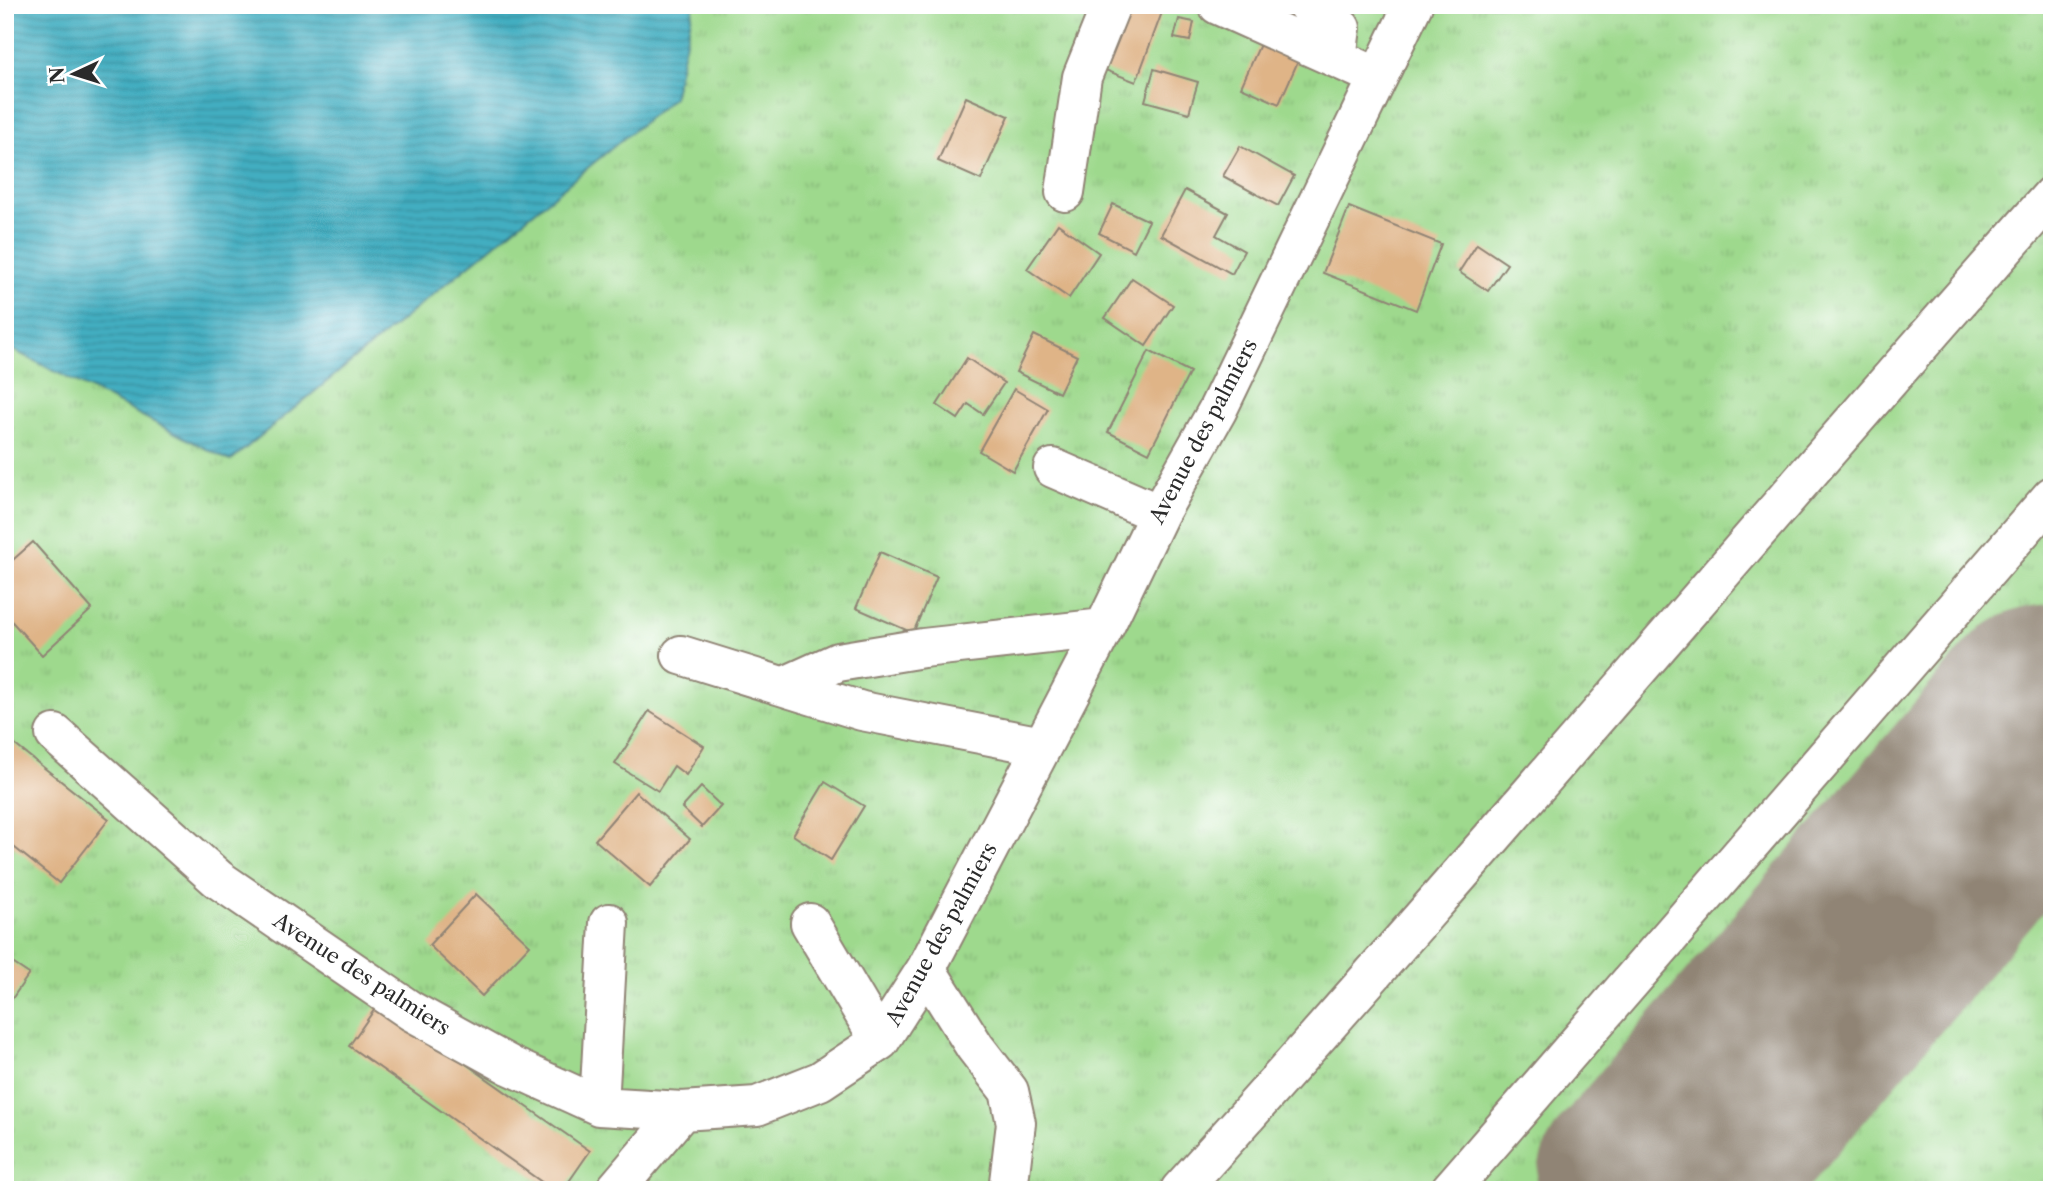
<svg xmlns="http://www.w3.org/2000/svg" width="2057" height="1195" viewBox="0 0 2057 1195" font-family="'Libre Caslon Text',serif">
<defs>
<pattern id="grass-tufts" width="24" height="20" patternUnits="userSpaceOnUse" patternTransform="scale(1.75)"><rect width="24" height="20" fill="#9ed98d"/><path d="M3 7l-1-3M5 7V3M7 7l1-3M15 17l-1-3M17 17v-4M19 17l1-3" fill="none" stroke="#88ba7a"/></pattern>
<pattern id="water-rules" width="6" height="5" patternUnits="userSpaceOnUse" patternTransform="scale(1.75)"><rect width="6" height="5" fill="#42aec1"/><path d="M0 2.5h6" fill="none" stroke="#378e9d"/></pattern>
</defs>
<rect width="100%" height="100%" fill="#fff"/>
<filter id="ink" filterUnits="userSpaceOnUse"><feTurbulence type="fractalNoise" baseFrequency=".0143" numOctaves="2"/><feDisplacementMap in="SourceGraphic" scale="14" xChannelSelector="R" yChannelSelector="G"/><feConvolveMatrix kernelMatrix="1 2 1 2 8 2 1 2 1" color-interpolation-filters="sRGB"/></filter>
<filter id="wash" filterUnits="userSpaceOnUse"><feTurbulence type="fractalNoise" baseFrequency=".00686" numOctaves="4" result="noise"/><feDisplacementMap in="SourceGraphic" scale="28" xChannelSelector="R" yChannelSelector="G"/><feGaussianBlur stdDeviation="1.57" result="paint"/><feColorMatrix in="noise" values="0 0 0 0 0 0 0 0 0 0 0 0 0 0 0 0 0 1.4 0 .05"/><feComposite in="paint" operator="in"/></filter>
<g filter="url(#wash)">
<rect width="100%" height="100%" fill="#f4ddbf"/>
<path fill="url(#grass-tufts)" stroke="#64825c" stroke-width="2" d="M5,5H2052V1190H5Z"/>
<path fill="url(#water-rules)" stroke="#366c76" stroke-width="2" d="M5,5H694L673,98L230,461L5,346Z"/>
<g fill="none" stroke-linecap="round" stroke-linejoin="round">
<path stroke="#908475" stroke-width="234" d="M1653,1190L2052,721"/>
</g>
<g id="blocks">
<path fill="#dfb487" d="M1123,5L1164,7L1136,82L1100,68Z
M1179,19L1194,22L1190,41L1174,38Z
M1261,42L1299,59L1279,104L1241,87Z
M1154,69L1198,82L1189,113L1145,101Z
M966,97L1009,116L981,180L938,161Z
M1240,146L1294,176L1278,206L1223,176Z
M1185,190L1228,213L1216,235L1244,251L1232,274L1161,235Z
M1113,204L1149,221L1134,251L1099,233Z
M1349,207L1441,244L1416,310L1323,273Z
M1058,224L1099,253L1069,298L1027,269Z
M1477,244L1507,264L1488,291L1459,272Z
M1132,278L1173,305L1146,346L1105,318Z
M1034,335L1077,356L1059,393L1016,372Z
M1149,351L1190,372L1149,453L1108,432Z
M967,358L1004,383L983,414L968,404L958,419L937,405Z
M1014,389L1048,409L1013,471L979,451Z
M33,542L92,609L42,655L5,614V567Z
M880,552L937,577L913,633L856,608Z
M649,711L704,746L686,775L674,766L658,791L615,764Z
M5,737L109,819L59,883L5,840Z
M825,782L864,806L831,860L793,835Z
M701,787L721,806L702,827L682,808Z
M636,792L690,839L650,887L595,840Z
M476,894L530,945L482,996L429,945Z
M5,958L29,974L5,1009Z
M379,1003L590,1151L563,1190H553L349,1046Z"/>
</g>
</g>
<g filter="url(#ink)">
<use href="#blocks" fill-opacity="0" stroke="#908475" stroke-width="2"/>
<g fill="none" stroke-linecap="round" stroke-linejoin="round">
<defs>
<path id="minor" d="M1218,5L1378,77
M1307,5L1341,28L1337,58
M1065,192L1082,77L1111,5
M1053,468L1159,514
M681,655L862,711L1042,746
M787,685L838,662L923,648L1104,628
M55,734L218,879L411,1011L511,1066L599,1106L682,1111L757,1106L820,1081L880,1041L926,969L1104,628L1159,514L1217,411L1413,5
M810,923L880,1041
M926,969L975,1047L1009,1091L1016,1123L1008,1190
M599,1106L609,923
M615,1190L682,1111
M1180,1190C1476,863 1759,525 2052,195
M1450,1190L2052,496"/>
</defs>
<use href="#minor" stroke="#908475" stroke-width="42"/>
<use href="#minor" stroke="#fff" stroke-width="38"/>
</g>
</g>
<g text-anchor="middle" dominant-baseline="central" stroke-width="5" stroke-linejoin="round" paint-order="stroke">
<g font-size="21" fill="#2b2b2b" stroke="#fff">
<text transform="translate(1203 431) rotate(-62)">Avenue des palmiers</text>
<text transform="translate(941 934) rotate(-61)">Avenue des palmiers</text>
<text transform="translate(362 974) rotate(33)">Avenue des palmiers</text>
</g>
</g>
<rect width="2057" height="1195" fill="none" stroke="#fff" stroke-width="28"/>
<g transform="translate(74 74) rotate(266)" stroke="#ffffff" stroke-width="5" paint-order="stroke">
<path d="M0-5L12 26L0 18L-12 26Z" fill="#2b2b2b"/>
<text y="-10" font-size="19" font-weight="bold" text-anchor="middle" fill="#2b2b2b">N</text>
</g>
</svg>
